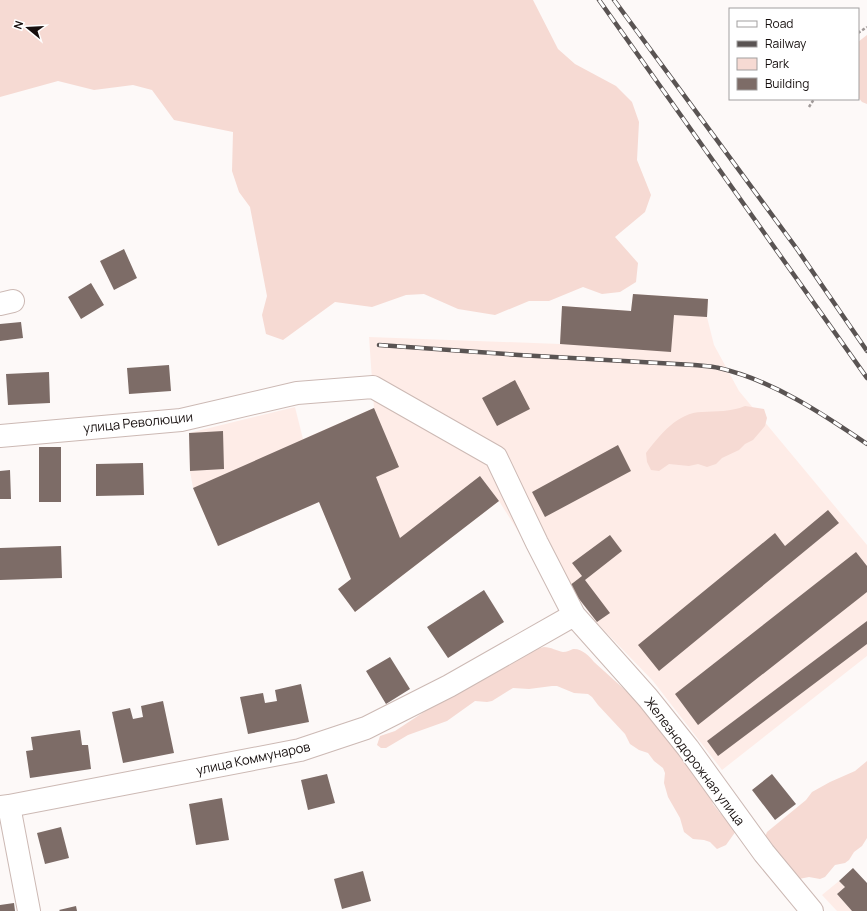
<svg xmlns="http://www.w3.org/2000/svg" width="867" height="911" viewBox="0 0 867 911" font-family="Manrope,sans-serif">
<rect width="100%" height="100%" fill="#fdf9f8"/>
<path fill="#feece7" d="M633,294L708,299L707,317L714,345L739,391L867,545V656L722,770L653,681L597,623L569,586L558,595L499,501L355,612L338,589L351,579L319,502L218,546L193,488L190,471L189,433L295,407L303,439L374,408L369,337L560,344L562,306L631,311Z
M839,881L845,887L837,894L852,911H837L822,895Z"/>
<path fill="#f6dad3" d="M0,0H533L558,49L575,64L616,86L632,102L639,122L637,160L651,195L645,212L615,237L638,263L636,282L620,292L602,294L583,287L549,301H529L495,315L458,309L424,294L406,295L372,307L335,302L283,340L266,334L262,315L267,296L250,207L239,192L232,171L233,132L174,120L152,90L133,85L94,90L58,81L0,97Z
M867,35V104L862,102L858,97V42Z
M745,406L764,409L767,418L765,426L753,440L745,444L739,450L722,458L716,464L707,467L698,464L689,466L669,464L659,471L651,470L647,462L646,453C660,435 678,412 702,412C716,411 731,412 745,406Z
M544,647C551,647 557,651 563,652C567,652 570,650 573,649C581,648 590,656 594,662L644,707L708,788L713,804L720,813L729,818L736,831L726,845L717,849L710,842L704,840L693,839L684,832L680,818L668,797L664,783L665,773L663,768L654,761L648,753L639,750L630,744L625,734L598,705L592,697L588,694L574,693L557,686H552L529,689L513,688L492,701L487,702L475,701L447,721L408,735L386,748H381L377,745L380,736L395,731L433,706L506,667C517,651 527,652 544,647Z
M867,761V838L862,846L854,852L849,860L845,863L835,865L825,877L820,879L809,877L799,879L765,837L767,832L806,800L812,792L830,782L855,771Z"/>
<path fill="#7d6c67" d="M124,249L137,278L114,290L100,261Z
M91,283L104,305L81,319L68,297Z
M633,294L708,299L707,317L674,315L671,352L560,344L562,306L631,311Z
M21,322L23,338L0,341V324Z
M169,365L171,391L129,394L127,368Z
M49,372L50,403L8,405L6,374Z
M515,380L530,409L497,426L482,398Z
M374,408L399,467L376,477L400,538L480,476L499,501L355,612L338,589L351,579L319,502L218,546L193,488Z
M223,431L224,469L190,471L189,433Z
M618,445L631,471L545,517L532,492Z
M39,447H61V502H39Z
M143,463L144,495L96,496V464Z
M10,470L11,499H0V471Z
M828,510L839,523L659,671L638,645L775,533L785,546Z
M610,535L622,551L585,580L610,613L597,622L569,586L582,576L572,563Z
M61,546L62,578L0,580V548Z
M856,552L867,566V592L698,725L675,694Z
M484,590L504,622L448,658L427,627Z
M867,621V644L718,756L707,741Z
M390,657L410,689L386,704L366,671Z
M301,684L309,722L248,734L240,697L263,693L265,703L277,701L275,690Z
M163,701L174,753L123,763L112,712L130,708L133,719L143,717L141,706Z
M80,730L82,745H88L91,769L30,778L26,751L33,750L31,737Z
M327,774L335,803L308,810L301,780Z
M772,774L796,804L775,820L752,790Z
M222,798L229,840L196,845L189,804Z
M61,827L69,858L45,864L37,833Z
M853,868L867,883V911H852L837,894L845,887L839,881Z
M363,871L371,901L342,909L334,879Z
M14,903L15,911H0V905Z
M76,906L77,911H60L59,910Z"/>
<g fill="none" stroke-linecap="round" stroke-linejoin="round">
<defs>
<path id="minor" d="M0,304L13,301
M0,436L181,420L297,393L373,387L496,457L537,543L574,615L648,698L688,748L764,853L812,911
M9,806L29,911
M0,807L9,806L300,750L366,728L449,686L574,615"/>
</defs>
<use href="#minor" stroke="#ccb9b4" stroke-width="24"/>
<path stroke="#a09a99" stroke-width="2.5" stroke-dasharray="3 2" stroke-linecap="butt" d="M858,33L867,27
M809,107L814,99"/>
<use href="#minor" stroke="#fff" stroke-width="22"/>
<defs>
<path id="rail" d="M599,0L867,378
M614,0L797,249L867,351
M379,345L519,355L694,365C703,366 711,366 719,368C772,380 823,414 867,444"/>
</defs>
<use href="#rail" stroke="#5a5453" stroke-width="4.5"/>
<use href="#rail" stroke="#fff" stroke-width="3" stroke-dasharray="9" stroke-linecap="butt"/>
</g>
<g text-anchor="middle" dominant-baseline="central" stroke-width="3" stroke-linejoin="round" paint-order="stroke">
<g font-size="13" fill="#160f0e" stroke="#fff">
<text transform="translate(138 422) rotate(-6)">улица Революции</text>
<text transform="translate(253 758) rotate(-12)">улица Коммунаров</text>
<text transform="translate(695 761) rotate(53)">Железнодорожная улица</text>
</g>
</g>
<rect x="729" y="8" width="130" height="92" fill="#ffffff" stroke="#a29f9f"/>
<rect x="737" y="21" width="20" height="6" fill="#ffffff" stroke="#a29f9f"/>
<text x="765" y="28" font-size="12" fill="#160f0e">Road</text>
<rect x="737" y="41" width="20" height="6" fill="#5a5453" stroke="#a29f9f"/>
<text x="765" y="48" font-size="12" fill="#160f0e">Railway</text>
<rect x="737" y="58" width="20" height="12" fill="#f6dad3" stroke="#a29f9f"/>
<text x="765" y="68" font-size="12" fill="#160f0e">Park</text>
<rect x="737" y="78" width="20" height="12" fill="#7d6c67" stroke="#a29f9f"/>
<text x="765" y="88" font-size="12" fill="#160f0e">Building</text>
<g transform="translate(28 28) rotate(288)" stroke="#ffffff" stroke-width="3" paint-order="stroke">
<path d="M0-3L7 15L0 10L-7 15Z" fill="#160f0e"/>
<text y="-6" font-size="11" font-weight="bold" text-anchor="middle" fill="#160f0e">N</text>
</g>
</svg>
